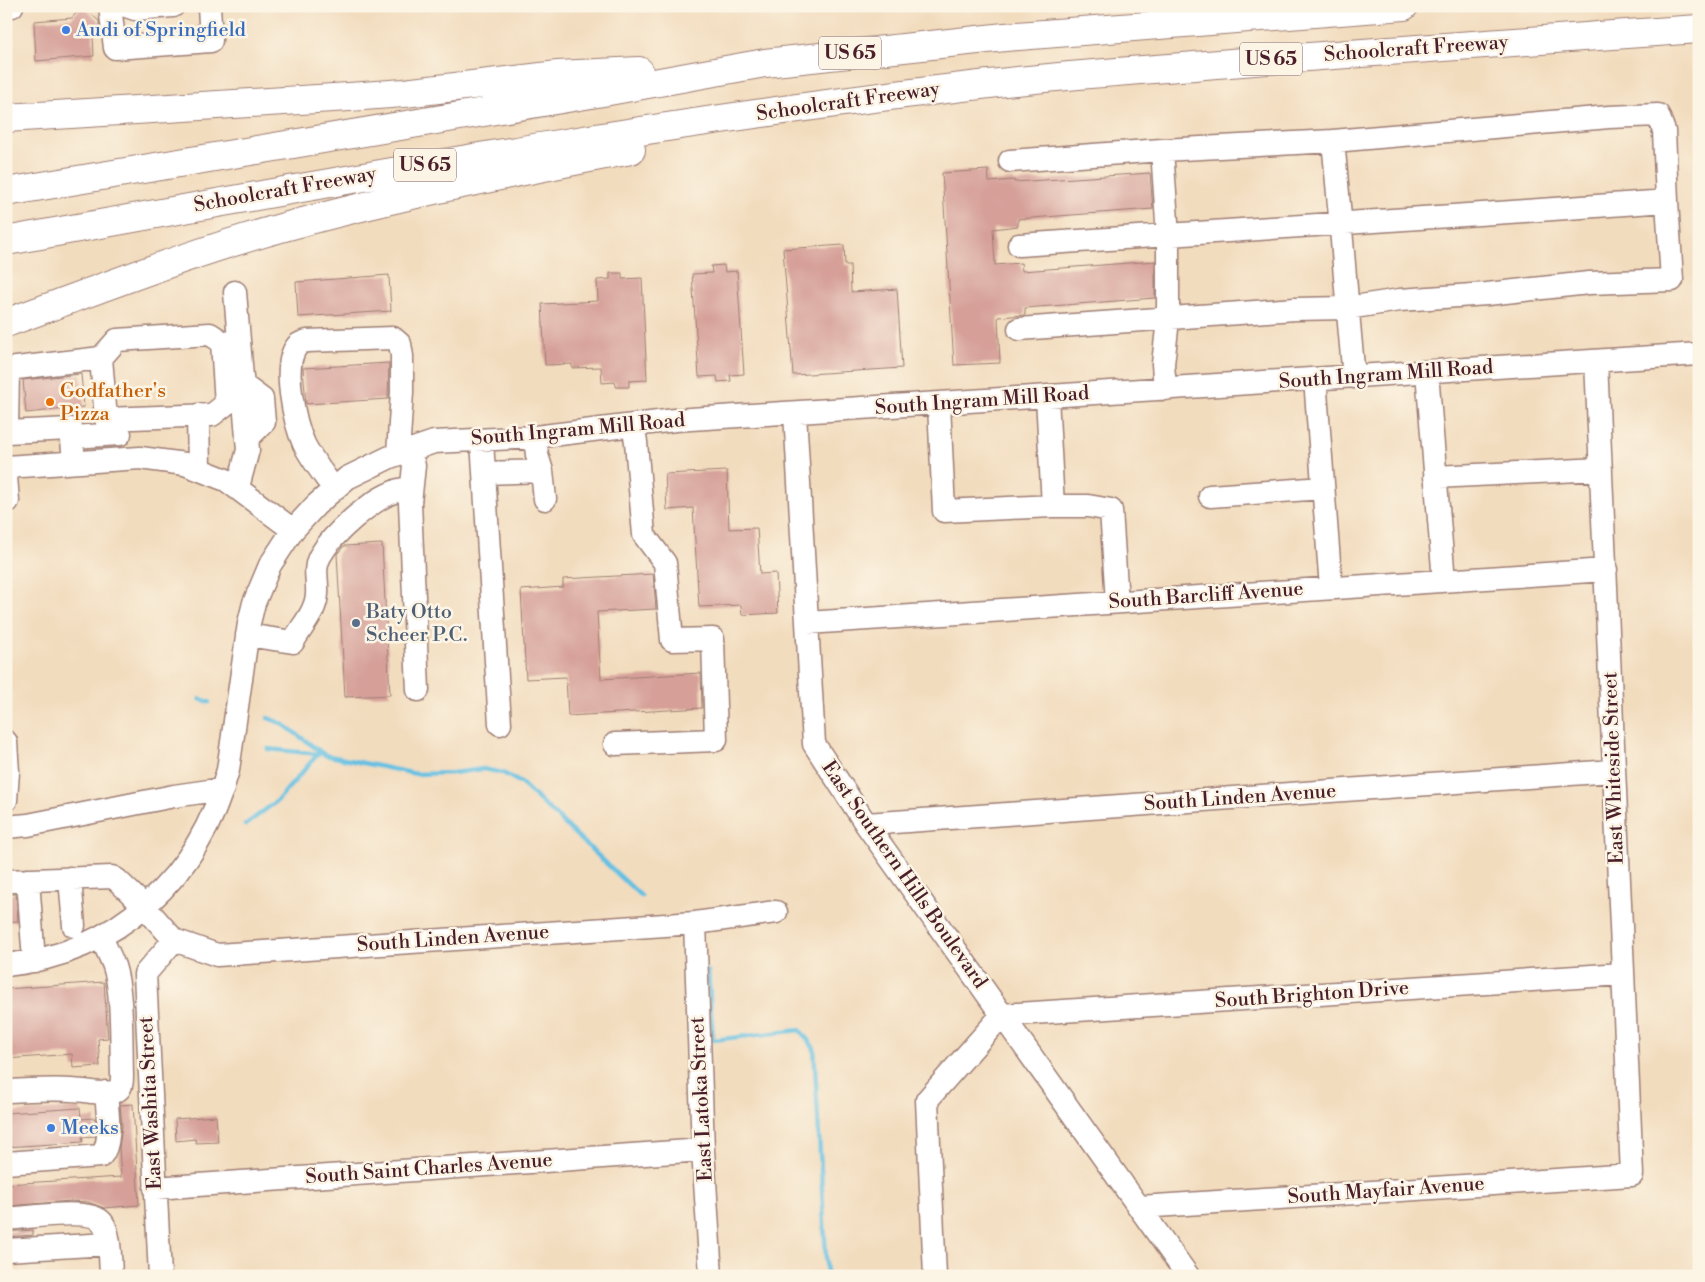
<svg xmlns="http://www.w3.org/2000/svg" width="1705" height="1282" viewBox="0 0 1705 1282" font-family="'Libre Bodoni',serif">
<rect width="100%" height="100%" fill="#fcf5e5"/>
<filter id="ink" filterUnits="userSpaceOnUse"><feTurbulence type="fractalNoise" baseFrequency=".02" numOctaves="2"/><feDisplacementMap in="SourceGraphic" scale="10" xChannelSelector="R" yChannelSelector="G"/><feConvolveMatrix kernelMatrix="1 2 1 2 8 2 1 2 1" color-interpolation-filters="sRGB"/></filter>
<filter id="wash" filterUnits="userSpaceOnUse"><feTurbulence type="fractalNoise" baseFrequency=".0096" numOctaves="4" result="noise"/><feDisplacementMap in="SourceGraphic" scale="20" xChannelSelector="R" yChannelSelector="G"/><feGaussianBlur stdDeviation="1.12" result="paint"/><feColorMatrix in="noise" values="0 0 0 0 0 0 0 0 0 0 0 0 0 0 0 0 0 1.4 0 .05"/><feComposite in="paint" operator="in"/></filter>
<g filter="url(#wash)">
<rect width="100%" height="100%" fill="#f2dcbe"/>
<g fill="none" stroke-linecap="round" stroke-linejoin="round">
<path stroke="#64c0e2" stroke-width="4.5" d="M200,699L209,702
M268,718L283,724L325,755L416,774L453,773L483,769L503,773L521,783L641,896
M268,749L319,754
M245,825L277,801L318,754
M708,971L713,1040L800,1030L814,1048L827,1276"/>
</g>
<g id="blocks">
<path fill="#d6a099" d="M82,6L99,21V28L93,35L94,56L36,61L34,21L72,18Z
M988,170L989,182L1014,180V182L1150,173L1153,209L1018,219V226L993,229L995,265L1021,263L1022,271L1155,261V298L1025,308V315L998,317L1000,363L954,365L942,173Z
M844,245L845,265H850L851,292L897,289L902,368L793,375L783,249Z
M724,265L725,272L737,271L744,374L730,375L731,381L718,382L717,376L699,377L692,274L712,273L711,266Z
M610,273H622V279L642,278L647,380L629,381V387H616L615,382L602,383L601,367L572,368V364L545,365L542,304L598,301L597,280L610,279Z
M389,275L391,311L298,317L296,282Z
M389,363L388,399L306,404L303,368Z
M81,374L84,407L26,413L23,380Z
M727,471L729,529L757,528L760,574L776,573L778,613L742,615L741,605L699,607L693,508L667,510L665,474Z
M382,544L390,695L345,697L337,554L344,546Z
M653,574L656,609L597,612L601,679L701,673L702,708L568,716L566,677L526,679L521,590L563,587V579Z
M6,894H16L18,921L6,922Z
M104,982L108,1038L98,1039L100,1066L73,1068L72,1054L6,1059V989Z
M133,1104L139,1205L104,1208L88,1202L71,1201L8,1206L6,1184L121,1177L119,1148L122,1126L120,1105Z
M80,1108L81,1119L95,1118V1136L82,1137L83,1142L6,1147V1113Z
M216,1116L218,1142L196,1143L195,1139L176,1141L175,1119Z
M33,1230V1235L6,1237V1232Z"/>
</g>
</g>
<g filter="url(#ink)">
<use href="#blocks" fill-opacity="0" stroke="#9e7e74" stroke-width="1"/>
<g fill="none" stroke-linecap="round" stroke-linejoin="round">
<defs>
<path id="minor" d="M110,6L115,48L211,41L209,6
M126,6L135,9L173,6
M6,7L12,6
M1010,161L1162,150
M1019,245C1235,232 1451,216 1667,201L1664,131L1658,115L1609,117L1333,141C1341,219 1346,298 1354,377
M235,292L248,450L238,487
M1019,329L1295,309L1347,308L1400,300L1487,294L1589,283L1672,280L1667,201
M1427,372L1444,581
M1315,379L1331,588
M243,385L262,399L264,422L247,439
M1165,389L1163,364L1168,320V236L1162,150L1333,141
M939,404L944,511L1053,506L1047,397
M795,413L814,744L866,824L1188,1276
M198,415L199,469
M6,432L71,429L74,462
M7,432L8,369L101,358L106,419L212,415L226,404L222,342L210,334L117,340L101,358
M72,437L120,434
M535,437L537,455L542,471L545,499
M482,441L500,724
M410,450L414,466L410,503L418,690
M6,467L140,458L185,464L226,480L293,530
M484,473L542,471
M6,477L8,501
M1435,477L1601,469
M334,489C324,475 312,460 304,444C295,424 281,365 297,346C299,343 304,342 307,341L393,338L400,344L402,356V392L398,454
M1210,496L1323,488
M1053,506H1088L1111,510L1117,602
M807,623L1606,570
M247,635L293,642C301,627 316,612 317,594C318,580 313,569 320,556C333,533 371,500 396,491C400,489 406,489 411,488
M6,742L8,772L6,800
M615,744L716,740L713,639L672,640L665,563L644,535L636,442L633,425
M866,824L1613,771
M6,827L28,825L174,796L223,789
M70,878L74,926
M28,880L34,961
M6,881L112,877L117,880L145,907L174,940L217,955L695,923L776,912
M695,923L703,1150L711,1276
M6,965C117,954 200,876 228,770L249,623L254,603L270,565L293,530L316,505L347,478L390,457L434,442L535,437L675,420L1699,354
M6,1091C35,1090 63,1088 92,1092C98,1093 113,1094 118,1090C122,1087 122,1080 122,1075C121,1045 123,993 114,966C110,956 105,946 101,937
M6,1163L101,1156C113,1143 107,1110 106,1092
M155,1188L703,1150
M1140,1207L1632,1175L1596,361
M6,1219C26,1218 90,1207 102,1222C111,1233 110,1262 111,1276
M6,1250L108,1244
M160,1276L145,974L174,940
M935,1276L927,1100L1002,1015L1622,974"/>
<path id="highway" d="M6,118L349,97L404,93L558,75L639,71
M6,192L609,91L765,63L1005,37L1404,6
M6,241C333,182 659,121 989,84C1057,76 1126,71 1194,66C1362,52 1530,41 1699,29
M6,323C100,289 192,252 288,226C401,195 516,172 631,150"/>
</defs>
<use href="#minor" stroke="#9e7e74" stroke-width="25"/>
<use href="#highway" stroke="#9e7e74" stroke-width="30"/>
<use href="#minor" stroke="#fff" stroke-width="22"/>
<use href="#highway" stroke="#fff" stroke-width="28"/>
</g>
</g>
<g fill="#3f7fe0" stroke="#fcf5e5" stroke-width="2">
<circle cx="66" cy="30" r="5"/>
<circle cx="51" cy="1128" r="5"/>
</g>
<circle fill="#e8710a" stroke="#fcf5e5" stroke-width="2" cx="50" cy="402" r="5"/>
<circle fill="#5c6f8a" stroke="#fcf5e5" stroke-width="2" cx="356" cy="623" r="5"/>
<g text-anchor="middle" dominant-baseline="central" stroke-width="5" stroke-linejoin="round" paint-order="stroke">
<g fill="#fcf5e5" stroke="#7f5f63" stroke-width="1">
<rect x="819" y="36.5" width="62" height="33" rx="4"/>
<rect x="1240" y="42.5" width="62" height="33" rx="4"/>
<rect x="394" y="148.5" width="62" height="33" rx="4"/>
</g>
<g font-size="19" font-weight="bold" fill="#4a1f2b">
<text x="850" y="53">US 65</text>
<text x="1271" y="59">US 65</text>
<text x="425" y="165">US 65</text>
</g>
<g font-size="20" fill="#366cbe" stroke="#fcf5e5" text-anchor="start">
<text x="76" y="30">Audi of Springfield</text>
<text x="61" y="1128">Meeks</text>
</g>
<g font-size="20" fill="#4a1f2b" stroke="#fcf5e5">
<text transform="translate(1416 49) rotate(-4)">Schoolcraft Freeway</text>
<text transform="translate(848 102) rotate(-8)">Schoolcraft Freeway</text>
<text transform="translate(285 190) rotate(-10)">Schoolcraft Freeway</text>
<text transform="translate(1386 375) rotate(-4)">South Ingram Mill Road</text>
<text transform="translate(982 401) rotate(-4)">South Ingram Mill Road</text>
<text transform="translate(578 430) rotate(-5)">South Ingram Mill Road</text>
<text transform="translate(1206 596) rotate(-4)">South Barcliff Avenue</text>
<text transform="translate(1614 768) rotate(-92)">East Whiteside Street</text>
<text transform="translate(1240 798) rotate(-4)">South Linden Avenue</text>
<text transform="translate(904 875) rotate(55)">East Southern Hills Boulevard</text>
<text transform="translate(453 939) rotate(-4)">South Linden Avenue</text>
<text transform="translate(1312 995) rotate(-4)">South Brighton Drive</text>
<text transform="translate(702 1099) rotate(-93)">East Latoka Street</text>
<text transform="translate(151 1103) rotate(-93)">East Washita Street</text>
<text transform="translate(429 1169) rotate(-4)">South Saint Charles Avenue</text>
<text transform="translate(1386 1191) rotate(-4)">South Mayfair Avenue</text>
</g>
<g font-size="20" fill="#c56008" stroke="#fcf5e5" text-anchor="start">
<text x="60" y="391">Godfather's<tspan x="60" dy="23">Pizza</tspan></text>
</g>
<g font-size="20" fill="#4e5e75" stroke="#fcf5e5" text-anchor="start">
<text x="366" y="612">Baty Otto<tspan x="366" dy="23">Scheer P.C.</tspan></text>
</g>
</g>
<rect width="1705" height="1282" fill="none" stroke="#fcf5e5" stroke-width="25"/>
</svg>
